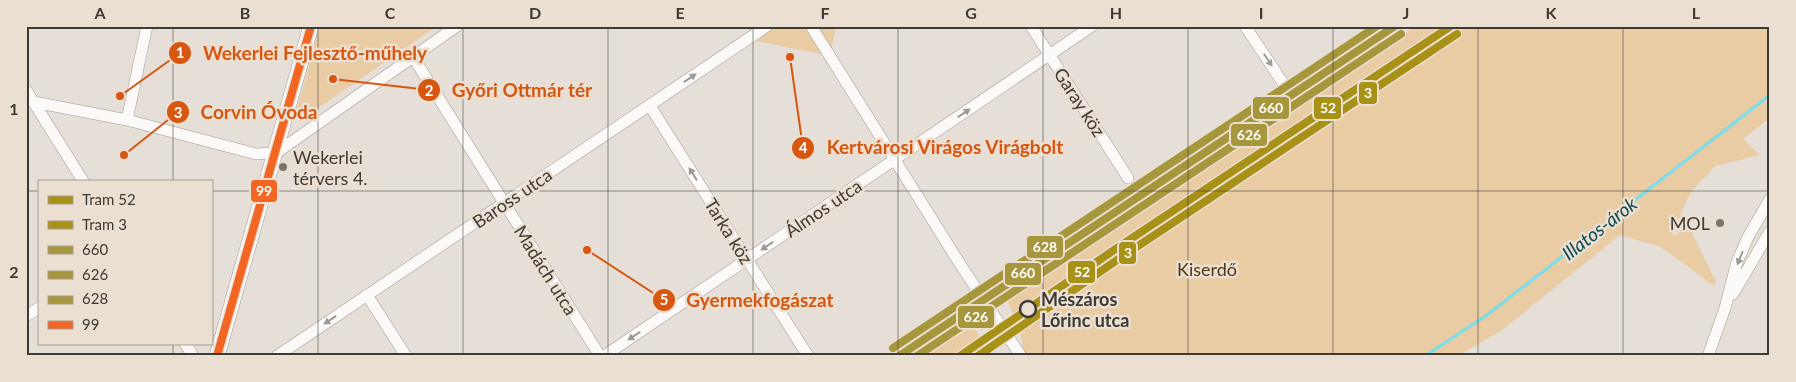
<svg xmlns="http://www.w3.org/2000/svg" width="1796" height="382" viewBox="0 0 1796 382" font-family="Lato,sans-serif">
<rect width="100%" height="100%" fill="#e5dfd8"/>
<path fill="#e9cba4" d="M320,26H437L308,115L303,116L299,114L297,109Z
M750,26H836L830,56L747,39Z
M1416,26H1770V118L1743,139L1760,155L1715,166L1691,192L1680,214L1688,218L1669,227L1674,236L1688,225L1716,282L1714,286L1661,247L1620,235L1502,330L1458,356H1012L1023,347L1019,327L1006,298Z
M970,322L991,354L1003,356H919Z"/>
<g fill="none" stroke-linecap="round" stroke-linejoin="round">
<path stroke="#7adeea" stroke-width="3" d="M1425,356L1487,315L1770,95"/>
<defs>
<path id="minor" d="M811,26L960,264L1021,356
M1031,26L1128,178
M1245,26L1291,95
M413,57L600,356
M26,90L83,181
M26,99L34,102L127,120L256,154L276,153L457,26
M650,106L808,356
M127,120L147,26
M1733,294L1770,231
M367,295L406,356
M26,316L39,308
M185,343L193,356
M277,356L767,26
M604,356L1092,26
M1708,356L1725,308L1737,262L1748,237L1770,199"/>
<path id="tertiary" d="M217,356L311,26"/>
<path id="secondary" d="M899,356L1395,26"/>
</defs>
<use href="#minor" stroke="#9e9994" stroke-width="12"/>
<use href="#tertiary" stroke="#9e9994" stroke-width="16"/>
<use href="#secondary" stroke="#9e9994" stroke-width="18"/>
<use href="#minor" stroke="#fbfaf9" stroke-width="11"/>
<use href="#tertiary" stroke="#fbfaf9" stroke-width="15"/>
<use href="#secondary" stroke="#f1f4f4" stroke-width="16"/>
<defs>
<path id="bus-1" d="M899,356L1395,26"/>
<path id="bus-2" d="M917,356L1401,34"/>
<path id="bus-3" d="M893,348L1377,26"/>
<path id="bus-4" d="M217,356L311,26"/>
</defs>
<use href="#bus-1" stroke="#ebdfd2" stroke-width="11"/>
<use href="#bus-2" stroke="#ebdfd2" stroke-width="11"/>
<use href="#bus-3" stroke="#ebdfd2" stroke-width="11"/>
<use href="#bus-4" stroke="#ebdfd2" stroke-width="11"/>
<use href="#bus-1" stroke="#a6963c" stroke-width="8"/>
<use href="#bus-2" stroke="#a6963c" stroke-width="8"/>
<use href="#bus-3" stroke="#a6963c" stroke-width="8"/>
<use href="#bus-4" stroke="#f26522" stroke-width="8"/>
<defs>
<path id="tram-1" d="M960,356L1114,250L1451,26"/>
<path id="tram-2" d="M978,356L1120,258L1457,34"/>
</defs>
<use href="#tram-1" stroke="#ebdfd2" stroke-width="11"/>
<use href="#tram-2" stroke="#ebdfd2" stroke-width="11"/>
<use href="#tram-1" stroke="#a89117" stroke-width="8"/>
<use href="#tram-2" stroke="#a89117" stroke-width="8"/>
</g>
<defs><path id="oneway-solid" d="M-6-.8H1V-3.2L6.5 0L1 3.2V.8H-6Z" transform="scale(1.25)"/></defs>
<g fill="#9c9a96">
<use href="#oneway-solid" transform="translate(1268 60) rotate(56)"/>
<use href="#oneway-solid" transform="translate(690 78) rotate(-34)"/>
<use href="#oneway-solid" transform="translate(964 113) rotate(-34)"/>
<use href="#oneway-solid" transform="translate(693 174) rotate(-122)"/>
<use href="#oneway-solid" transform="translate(767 246) rotate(146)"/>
<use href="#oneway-solid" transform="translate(1740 258) rotate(112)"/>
<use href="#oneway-solid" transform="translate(330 320) rotate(146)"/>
<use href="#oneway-solid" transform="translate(634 336) rotate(146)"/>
</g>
<path fill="none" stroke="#3e3a34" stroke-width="1" stroke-opacity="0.55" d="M173,26V181M318,26V356M463,26V356M608,26V356M753,26V356M898,26V356M1043,26V356M1188,26V356M1333,26V356M1478,26V356M1623,26V356M26,191H39M211,191H1770M173,343V356"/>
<g fill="#78746d" stroke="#ebdfd2" stroke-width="2">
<circle cx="283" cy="167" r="5"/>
<circle cx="1720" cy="223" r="5"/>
</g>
<circle fill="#ebdfd2" stroke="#3e3a34" stroke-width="2.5" cx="1028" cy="309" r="8"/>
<g text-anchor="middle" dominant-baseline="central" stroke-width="5" stroke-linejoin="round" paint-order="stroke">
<g font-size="18" fill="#3e3a34" stroke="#ebdfd2">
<text transform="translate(1080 102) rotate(57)">Garay köz</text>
<text transform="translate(512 198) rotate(-34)">Baross utca</text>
<text transform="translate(823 208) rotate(-34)">Álmos utca</text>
<text transform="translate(729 231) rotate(58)">Tarka köz</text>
<text transform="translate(546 270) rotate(58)">Madách utca</text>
</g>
<g font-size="18" fill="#3e3a34" stroke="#ebdfd2" text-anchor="start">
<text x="293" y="157">Wekerlei<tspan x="293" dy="21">térvers 4.</tspan></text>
<text x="1710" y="223" text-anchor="end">MOL</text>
</g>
<g font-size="18" fill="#523916" stroke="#ebdfd2">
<text x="1207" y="269">Kiserdő</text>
</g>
<g font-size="18" font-weight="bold" fill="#3e3a34" stroke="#ebdfd2" text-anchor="start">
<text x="1041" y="299">Mészáros<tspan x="1041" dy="21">Lőrinc utca</tspan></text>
</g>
<g font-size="19" font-style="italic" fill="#0d4c55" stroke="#ebdfd2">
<text transform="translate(1599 228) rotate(-38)">Illatos-árok</text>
</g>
</g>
<path fill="none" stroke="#d75610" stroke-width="2" d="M120 96L180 53M333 79L429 90M124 155L178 112M790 57L803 148M587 250L664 300"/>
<g fill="#d75610" stroke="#ebdfd2" stroke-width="2">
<circle cx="120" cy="96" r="5"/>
<circle cx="333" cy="79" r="5"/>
<circle cx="124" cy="155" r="5"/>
<circle cx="790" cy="57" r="5"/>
<circle cx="587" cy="250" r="5"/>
<circle cx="180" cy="53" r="12"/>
<circle cx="429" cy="90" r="12"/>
<circle cx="178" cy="112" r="12"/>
<circle cx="803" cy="148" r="12"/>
<circle cx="664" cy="300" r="12"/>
</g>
<g font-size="15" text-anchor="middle" font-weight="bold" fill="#fff">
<text x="180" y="58">1</text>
<text x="429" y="96">2</text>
<text x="178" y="118">3</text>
<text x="803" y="153">4</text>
<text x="664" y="305">5</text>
</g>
<g font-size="19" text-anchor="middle" font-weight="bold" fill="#d75610" stroke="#ebdfd2" stroke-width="5" stroke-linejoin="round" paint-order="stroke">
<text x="315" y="60">Wekerlei Fejlesztő-műhely</text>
<text x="522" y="97">Győri Ottmár tér</text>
<text x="259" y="119">Corvin Óvoda</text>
<text x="945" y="154">Kertvárosi Virágos Virágbolt</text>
<text x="760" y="307">Gyermekfogászat</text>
</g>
<g stroke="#ebdfd2" stroke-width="2">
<rect x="1358" y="81" width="20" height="24" rx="5" fill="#a89117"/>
<rect x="1313" y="96" width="29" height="24" rx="5" fill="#a89117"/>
<rect x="1252" y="96" width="38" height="24" rx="5" fill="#a6963c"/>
<rect x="1230" y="123" width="38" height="24" rx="5" fill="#a6963c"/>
<rect x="250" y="179" width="28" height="24" rx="5" fill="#f26522"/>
<rect x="1026" y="235" width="38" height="24" rx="5" fill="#a6963c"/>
<rect x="1118" y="241" width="19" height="24" rx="5" fill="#a89117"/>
<rect x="1067" y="260" width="29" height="24" rx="5" fill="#a89117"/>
<rect x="1004" y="262" width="38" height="24" rx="5" fill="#a6963c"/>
<rect x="957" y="305" width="38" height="24" rx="5" fill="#a6963c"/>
</g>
<g font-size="14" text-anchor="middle" font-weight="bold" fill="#fff">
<text x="1368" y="98">3</text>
<text x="1328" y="113">52</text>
<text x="1271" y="113">660</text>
<text x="1249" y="140">626</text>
<text x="264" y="196">99</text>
<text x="1045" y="252">628</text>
<text x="1128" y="258">3</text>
<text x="1082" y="277">52</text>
<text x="1023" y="278">660</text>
<text x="976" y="322">626</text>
</g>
<rect width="1796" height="382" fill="none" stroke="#ebdfd2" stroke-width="55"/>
<rect x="38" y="180" width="175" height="165" fill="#ebdfd2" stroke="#a69d93"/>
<rect x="48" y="196" width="25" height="8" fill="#a89117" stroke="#a69d93"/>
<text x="82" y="205" font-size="15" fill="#3e3a34">Tram 52</text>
<rect x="48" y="221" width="25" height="8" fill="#a89117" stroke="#a69d93"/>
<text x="82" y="230" font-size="15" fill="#3e3a34">Tram 3</text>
<rect x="48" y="246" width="25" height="8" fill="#a6963c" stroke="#a69d93"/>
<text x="82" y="255" font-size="15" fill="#3e3a34">660</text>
<rect x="48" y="271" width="25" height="8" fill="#a6963c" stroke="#a69d93"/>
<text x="82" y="280" font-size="15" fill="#3e3a34">626</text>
<rect x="48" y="296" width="25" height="8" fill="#a6963c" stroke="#a69d93"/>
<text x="82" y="304" font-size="15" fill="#3e3a34">628</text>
<rect x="48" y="321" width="25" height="8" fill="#f26522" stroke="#a69d93"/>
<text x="82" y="330" font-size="15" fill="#3e3a34">99</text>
<rect x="28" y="28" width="1740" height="326" fill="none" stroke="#3e3a34" stroke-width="2"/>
<g font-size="16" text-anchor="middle" font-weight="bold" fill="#3e3a34">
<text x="100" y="19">A</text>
<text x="245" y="19">B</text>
<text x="390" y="19">C</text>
<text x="535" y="19">D</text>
<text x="680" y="19">E</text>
<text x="825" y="19">F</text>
<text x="971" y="19">G</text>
<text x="1116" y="19">H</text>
<text x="1261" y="19">I</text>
<text x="1406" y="19">J</text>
<text x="1551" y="19">K</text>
<text x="1696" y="19">L</text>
<text x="14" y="115">1</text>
<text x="14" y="278">2</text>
</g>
</svg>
